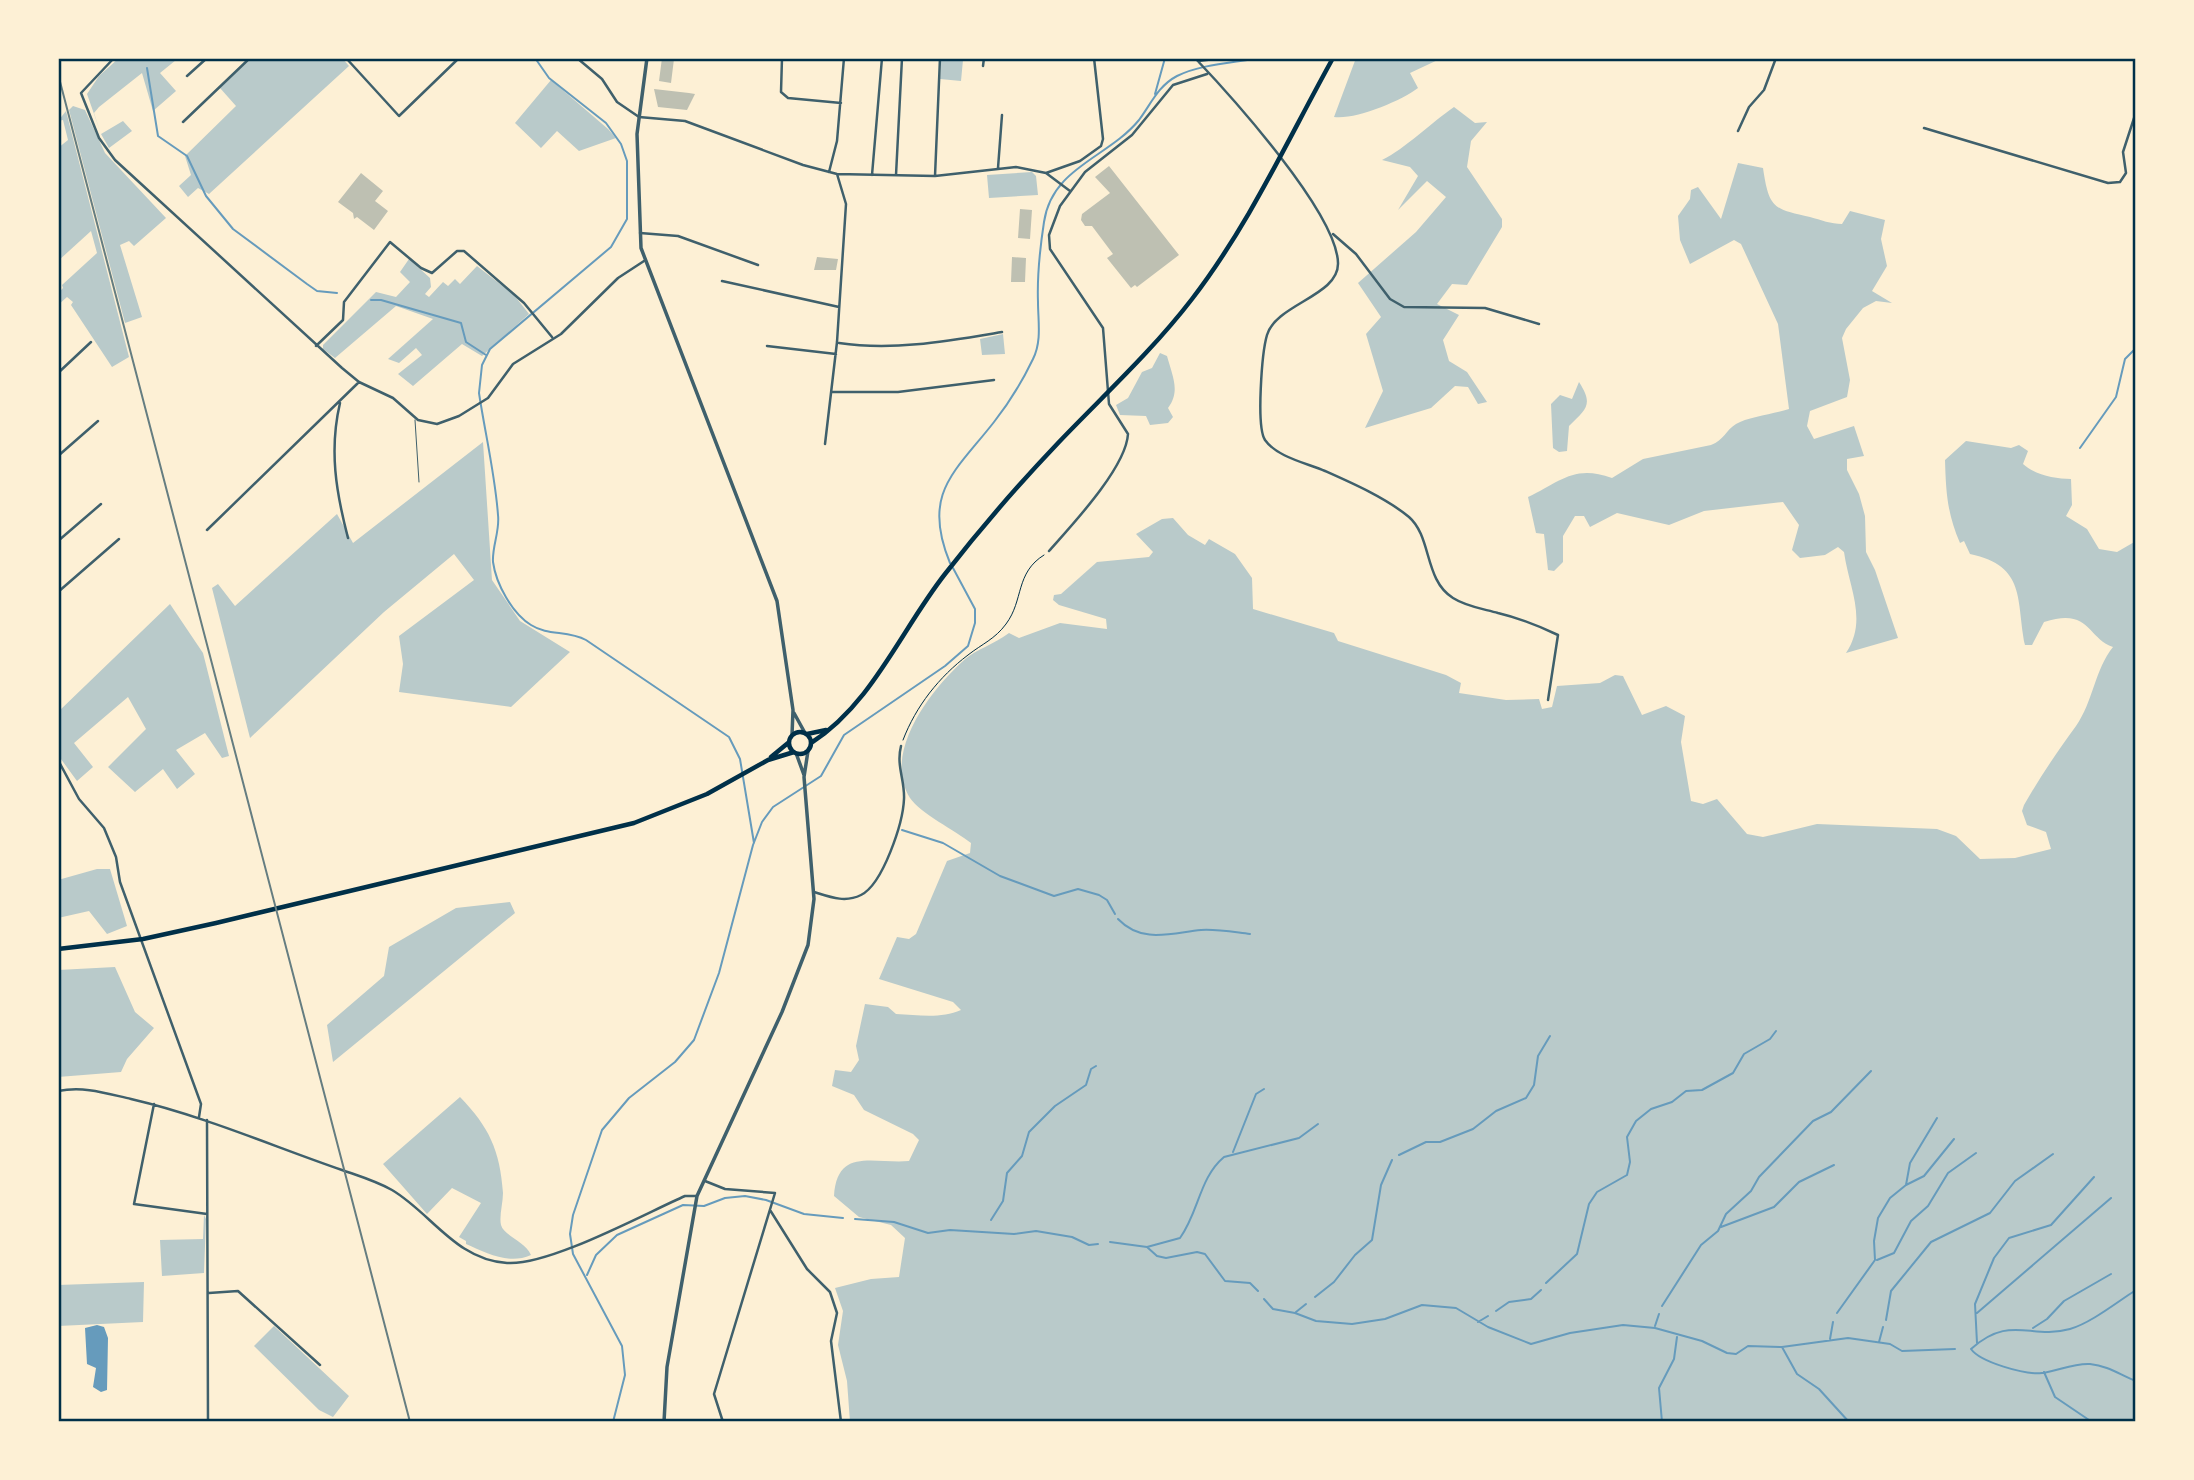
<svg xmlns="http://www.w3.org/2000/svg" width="2194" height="1480" viewBox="0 0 2194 1480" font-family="Lato,sans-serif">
<rect width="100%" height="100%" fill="#fdf0d5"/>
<path fill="#b9caca" d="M119,58H174L176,60L160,73L176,91L153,111L142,73L99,107L94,113L100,131L87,94L99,76Z
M252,58H342L349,66L209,194L198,188L188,197L179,186L191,175L185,156L236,106L220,88Z
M1356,58H1442L1410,73L1418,88C1401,101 1355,120 1334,117Z
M941,59L963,60L961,81L940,79Z
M551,80L608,129L616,138L579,151L557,131L541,148L515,123Z
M73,106L85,110L105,153L166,218L134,246L129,241L120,245L142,317L125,323L69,110Z
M1454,107L1475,123L1487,122L1471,141L1467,167L1502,219V227L1467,285L1452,284L1437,304L1459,315L1443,340L1449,361L1467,372L1487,402L1478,404L1468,387L1455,386L1431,408L1365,428L1383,391L1366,334L1381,317L1358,283L1416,232L1446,197L1427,181L1398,210L1418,176L1410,167L1382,160C1405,149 1432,122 1454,107Z
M66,111L129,357L112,367L71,305L73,302L67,297L58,305V293L63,288L62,285L97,253L91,231L58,261V148L68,140L63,120L58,121Z
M123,121L132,131L109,148L101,134Z
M1738,163L1763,168C1769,208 1773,209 1810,217C1821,220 1831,224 1842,224L1850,211L1885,220L1881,239L1887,266L1872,291L1892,303L1876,301L1863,308L1846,329L1842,338L1850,380L1847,397L1810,411L1807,426L1814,439L1854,426L1864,456L1847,459V470L1859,494L1865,516L1866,552L1875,570L1898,638L1846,653C1868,620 1849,588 1844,552L1838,547L1825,555L1800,558L1792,550L1799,525L1783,502L1704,511L1669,525L1617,513L1590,527L1584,516H1575L1563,536V562L1554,571L1548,570L1544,534L1536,533L1528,497C1560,482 1574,464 1612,478L1643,459L1711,445C1724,440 1726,430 1736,424C1748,417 1774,414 1789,409L1778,324L1741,244L1734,240L1690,264L1680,240L1678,216L1690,199L1691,190L1698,187L1721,219Z
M1032,172L1036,176L1038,195L989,198L987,175Z
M409,259L430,278L431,287L425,294L429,297L443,282L448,286L455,279L460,284L477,266L514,295L529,314L482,356L462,344L413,386L398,374L422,355L416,348L399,363L388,359L433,319L396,306L335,358L323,349V345L376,292L396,297L410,282L400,272Z
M1003,334L1005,354L982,355L980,339Z
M1160,353L1167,356C1172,375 1181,391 1168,408L1173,417L1168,423L1150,425L1146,416L1120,415L1116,405L1128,398L1142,372L1152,368Z
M1579,382C1594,405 1586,409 1569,426L1567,451L1559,452L1553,448L1551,404L1560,395L1572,399Z
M1966,441L2011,448L2019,445L2028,451L2023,464C2035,475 2055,479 2071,479L2072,505L2066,516L2087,529L2099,549L2117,552L2136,541V1422H850L847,1381L838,1345L843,1311L835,1288L871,1279L899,1277L905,1238L891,1225L859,1217L834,1196C837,1147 873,1164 909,1161L919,1140L913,1134L864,1110L854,1095L832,1086L835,1070L851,1072L859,1060L856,1046L865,1004L888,1007L896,1014C918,1015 941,1019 961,1010L953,1002L879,979L897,937L909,939L916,934L947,861L970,853L971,843C956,831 920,813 910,798C882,753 930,691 963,661C976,649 995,644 1009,633L1019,638L1060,623L1107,629L1106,619L1059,605L1053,600L1054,595L1061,594L1097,562L1149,557L1153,552L1136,534L1162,519L1173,518L1188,535L1205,545L1209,539L1235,554L1252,578L1253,609L1334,633L1338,641L1446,675L1461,683L1459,693L1506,700L1539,699L1542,709L1552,707L1557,686L1600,683L1615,675L1623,676L1642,715L1666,706L1685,716L1681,742L1691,801L1703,804L1717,799L1747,834L1763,837L1817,824L1937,829L1956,836L1980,859L2015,858L2051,849L2046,832L2027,825L2022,811L2024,805C2040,777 2057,752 2076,726C2093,702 2095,669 2113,647C2087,638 2090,607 2044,622L2032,645H2025C2016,601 2027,566 1970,554L1964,541L1960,543C1947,513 1946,492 1945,460Z
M483,442L492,580L520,621L570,652L511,707L399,692L403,664L399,636L474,580L454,554L384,612L250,738L212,588L218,584L235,606L337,514L353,543Z
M170,604L203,653L229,756L222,758L205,733L176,750L195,774L177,789L163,769L135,792L108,767L146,729L128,697L74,743L93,767L77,781L58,755V712Z
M97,869H110L127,926L107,934L89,911L58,918V880Z
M510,902L515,913L333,1062L327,1025L384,976L389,947L456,908Z
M115,967L135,1012L154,1028L127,1059L121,1072L58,1077V970Z
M460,1097C489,1127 500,1150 503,1193C503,1203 499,1216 501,1225C504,1236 525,1241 531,1255C509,1265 486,1253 466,1244V1241L459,1237L481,1203L452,1188L427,1214L383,1164Z
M204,1215L206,1219L204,1273L162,1276L160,1240L203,1239Z
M144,1282L143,1322L58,1326V1285Z
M274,1326L349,1396L333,1417L319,1410L254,1346Z"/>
<path fill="#669bbc" d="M97,1325L104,1327L108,1338L107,1390L101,1392L93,1387L96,1368L87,1364L85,1328Z"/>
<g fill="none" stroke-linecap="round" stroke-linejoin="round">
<path stroke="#669bbc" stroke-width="2" d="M535,58L549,78L606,123L621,144L627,161V219L611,247L490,349L482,365L479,393C485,433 495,474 498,515C500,531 492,546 493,562C496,584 512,613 531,625C548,636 568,630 586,640L729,737L740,759L754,843
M147,68L158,136L187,156L206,196L233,229L307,284L317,291L337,293
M1155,94L1165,58
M371,300H381L461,323L466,342L486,355
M2080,448L2116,397L2125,359L2136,348
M950,563C921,493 955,472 994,422C1009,403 1022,382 1033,359C1042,341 1038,321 1038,302C1037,275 1040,248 1044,222C1052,167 1108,158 1139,120C1151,104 1158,86 1177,76C1201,64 1233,63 1260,58
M902,830L943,843L1000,876L1054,896L1078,889L1099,895L1107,900L1115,914
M1118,919C1142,944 1171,933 1201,930C1217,929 1233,932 1250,934
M1233,1152L1256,1094L1264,1089
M1399,1155L1426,1142H1440L1473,1129L1496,1111L1526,1098L1534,1085L1538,1056L1550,1036
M1906,1185L1924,1176L1954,1139
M855,1219L894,1222L928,1233L950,1230L1014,1234L1036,1231L1072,1237L1089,1245L1098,1244
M991,1220L1003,1201L1007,1173L1022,1156L1029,1132L1055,1106L1086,1085L1091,1069L1096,1066
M1721,1227L1774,1207L1799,1182L1834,1165
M1110,1242L1147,1247L1157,1256L1166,1258L1197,1252L1205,1254L1225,1281L1250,1283L1258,1291
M1147,1247L1180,1238C1199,1212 1199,1178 1224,1157L1299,1138L1318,1124
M1877,1260L1894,1253L1911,1221L1928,1206L1948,1173L1976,1153
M587,1275L596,1255L617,1235L683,1205L704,1206L725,1198L745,1196L766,1200L804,1214L843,1218
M1546,1283L1577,1254L1589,1204L1597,1192L1627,1175L1630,1162L1627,1137L1636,1121L1651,1109L1672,1102L1686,1091L1702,1090L1733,1073L1744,1054L1770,1039L1776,1031
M2136,1290C2117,1302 2091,1323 2070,1329C2030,1340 2010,1314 1971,1349C1980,1362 2025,1375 2042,1373C2058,1371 2073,1363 2090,1364C2109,1366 2120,1375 2136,1381
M1315,1297L1334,1282L1355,1255L1372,1240L1381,1185L1392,1160
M1264,1299L1273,1309L1295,1313L1316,1321L1352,1324L1385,1319L1422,1305L1456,1308L1488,1327L1531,1344L1570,1333L1623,1325L1655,1328L1702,1341L1727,1353L1736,1354L1748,1346L1782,1347L1848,1338L1890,1344L1902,1351L1955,1349
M1662,1306L1701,1245L1718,1231L1726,1214L1751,1191L1759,1177L1813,1121L1831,1112L1871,1071
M1496,1311L1509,1302L1531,1299L1541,1290
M1296,1312L1306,1304
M1837,1313L1875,1260L1874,1241L1878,1218L1890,1198L1906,1185L1910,1163L1937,1118
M1977,1313L2111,1198
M1886,1320L1891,1291L1931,1242L1990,1213L2015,1181L2053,1154
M1478,1322L1488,1316
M1655,1326L1659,1314
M2033,1328L2047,1319L2064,1301L2111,1274
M1830,1339L1833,1322
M1879,1342L1883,1327
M1977,1343L1975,1304L1994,1258L2009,1238L2051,1225L2094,1177
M1782,1347L1797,1374L1819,1389L1849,1422
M2044,1372L2055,1397L2092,1422
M613,1422L625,1375L622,1346L573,1254L570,1234L573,1215L602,1130L629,1098L675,1062L694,1040L719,973L753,845L762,822L773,807L821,776L844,735L945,666L968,646L975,623V609L953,568
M1662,1422L1659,1388L1674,1359L1677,1337"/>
</g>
<path fill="#bec0b2" d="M662,58L674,59L671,83L659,81Z
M654,89L689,93L695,94L687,110L658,107Z
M1109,166L1179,255L1137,287L1135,285L1131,288L1107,258L1113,254L1092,226H1085L1081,220L1082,214L1110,193L1095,177Z
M361,173L383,191L375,201L388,211L374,230L357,217L354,219L353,213L338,202Z
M1020,209L1032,210L1030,239L1018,238Z
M817,257L838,259L836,270H814Z
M1012,257L1026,258L1025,282H1011Z"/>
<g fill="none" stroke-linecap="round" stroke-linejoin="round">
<path stroke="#003049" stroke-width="1" d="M903,740C916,706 939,677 968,655C982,644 995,639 1006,624C1024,600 1015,573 1044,555"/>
<path stroke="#3f606c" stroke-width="1" d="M415,420L419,482"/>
<path stroke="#3f606c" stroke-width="2.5" d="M114,58L81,93L99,138L115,160L342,368L359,382L393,398L418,420L437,424L459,416L488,398L513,364L561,334L618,278L644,261
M346,58L399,116L459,58
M577,58L602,79L617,102L639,117L685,121L803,165L837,174L935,176L1016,167L1046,173L1080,161L1101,146L1103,139L1094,58
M782,58L781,92L788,98L841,103
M1195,58C1231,96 1337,213 1338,263C1339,296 1276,304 1267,335C1262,352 1256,426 1265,440C1277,457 1306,463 1325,471C1352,483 1386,498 1409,517C1432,537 1424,580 1453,598C1467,607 1484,609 1498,613C1519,618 1539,626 1558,635L1548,700
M1198,61L1223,58
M983,66L984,58
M187,76L207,58
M183,122L250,58
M1924,128L2108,183L2120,182L2126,173L2123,152L2136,112
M1738,131L1749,107L1764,90L1776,58
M998,168L1002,115
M829,172L837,141L844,58
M1046,173L1070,191
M872,175L882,58
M896,175L902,58
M935,176L940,58
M640,233L678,236L758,265
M1333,234L1356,254L1390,299L1404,307L1485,308L1539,324
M722,281L839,307
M839,343C894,351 948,341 1002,332
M316,346L343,320L344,302L390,242L421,268L432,273L457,251H464L524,303L552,337
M767,346L836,354
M58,373L91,342
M833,392H898L994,380
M340,403C329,450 336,492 348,538
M825,444L837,342L846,204L837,174
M58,456L98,421
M207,530L359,382
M58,541L101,504
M1049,551C1071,526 1126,468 1128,434L1109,404L1103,328L1050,249L1049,235L1060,206L1085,172L1132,135L1173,85L1207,74
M58,592L119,539
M58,760L79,799L104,828L116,857L120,882L201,1104L199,1117
M814,892C830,897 845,903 861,895C883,884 903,823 904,799C905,780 896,766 901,746
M58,1091C84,1086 105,1093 131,1099C204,1116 272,1146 342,1170C359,1176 376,1181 392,1190C431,1213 456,1260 507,1263C549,1266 644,1214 685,1196H697
M154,1104L134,1204L207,1214
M207,1120L208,1422
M705,1181L725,1189L775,1193L714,1394L723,1422
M770,1210L807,1269L830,1292L837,1313L831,1341L841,1422
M209,1293L238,1291L320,1365"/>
<path stroke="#3f606c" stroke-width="3.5" d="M647,58L637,134L641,248L777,601L793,710L792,735
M794,713L805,733
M796,753L804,775
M664,1422L667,1367L697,1196L782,1012L808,945L814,899L804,777L808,751"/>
<path stroke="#003049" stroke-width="4.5" d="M789 743a11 11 0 1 1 22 0a11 11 0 1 1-22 0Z
M807,734L826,730
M811,743C872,704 901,630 945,574C980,529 1019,484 1059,442C1104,395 1152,351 1192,299C1249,225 1288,139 1333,58
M771,757L788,743
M58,949L143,939L216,923L634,823L707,794L768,760L794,752"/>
<path stroke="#657d81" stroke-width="2" d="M58,74L410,1422"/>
</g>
<rect width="2194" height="1480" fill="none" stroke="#fdf0d5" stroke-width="119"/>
<rect x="60" y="60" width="2074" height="1360" fill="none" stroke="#003049" stroke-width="2.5"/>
</svg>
